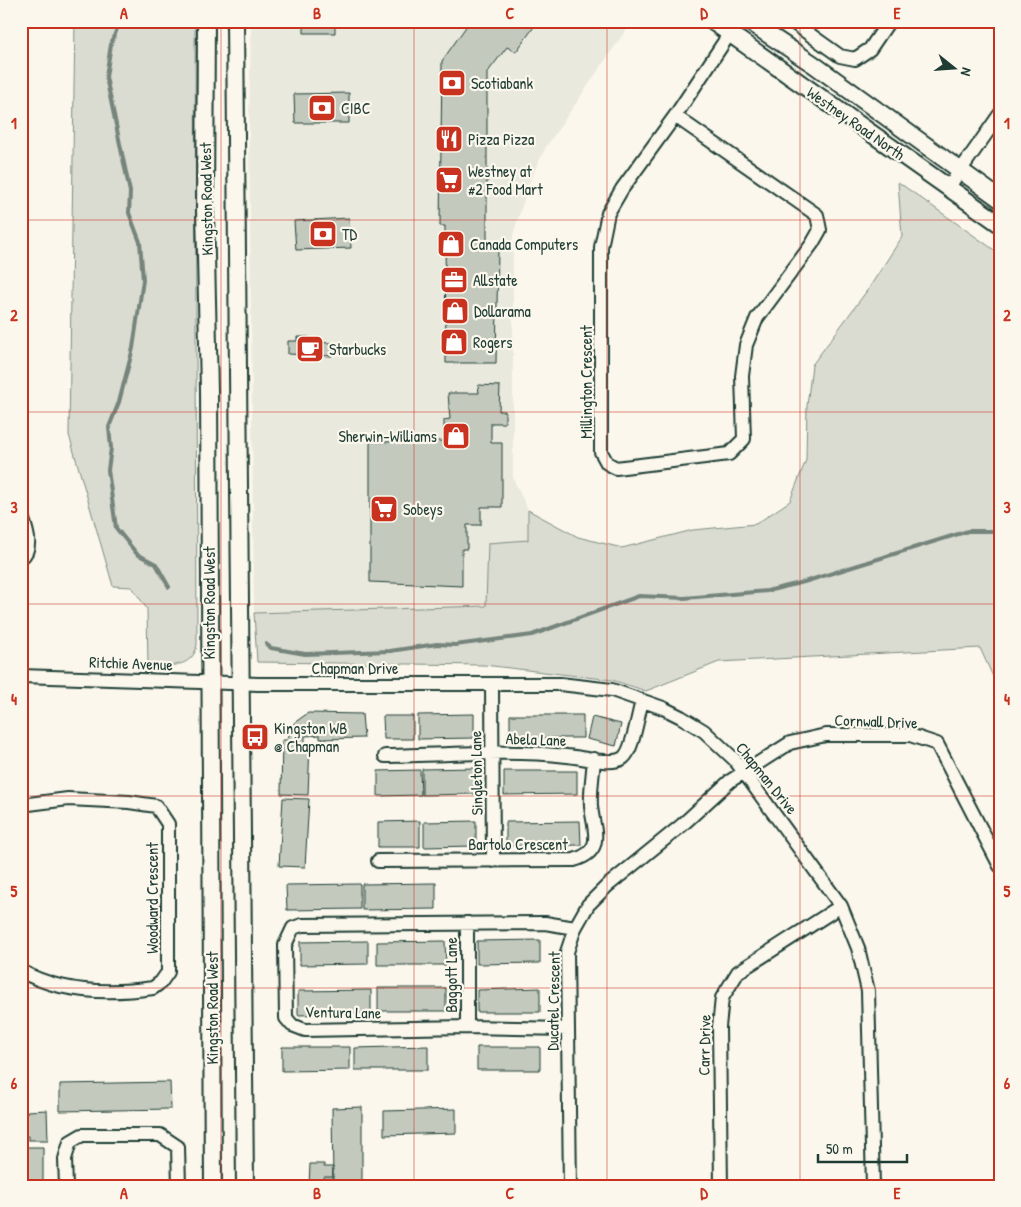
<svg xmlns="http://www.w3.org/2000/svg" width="1021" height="1207" viewBox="0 0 1021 1207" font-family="'Patrick Hand',sans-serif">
<rect width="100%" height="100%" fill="#fbf7ec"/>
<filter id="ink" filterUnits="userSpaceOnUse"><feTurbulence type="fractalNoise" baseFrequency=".02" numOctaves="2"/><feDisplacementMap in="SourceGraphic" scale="10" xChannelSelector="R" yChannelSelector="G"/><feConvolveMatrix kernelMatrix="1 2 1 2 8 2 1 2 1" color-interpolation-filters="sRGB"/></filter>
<g filter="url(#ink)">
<path fill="#eae9de" d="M251,21H632L546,147L530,180L513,235V478L528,510V540L488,543L486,606L254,613L249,127Z"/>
<path fill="#dbdcd1" stroke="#7d8c82" d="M75,21H195L197,645C193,669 167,666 148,666L147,609L132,587L113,586L69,435Z
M898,182L1000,254V692L980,648L719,662L646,691L612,680L484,665L257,662L254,613L486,606L488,543L528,540V510L578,537L622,548L693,530L756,524L790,501L806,460L807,406L812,365L869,288L902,237Z"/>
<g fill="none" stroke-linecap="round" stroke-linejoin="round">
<path stroke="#74847b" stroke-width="4" d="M120,21L111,44L106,77L130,192L129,213L140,242L143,280L133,348L119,402L109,427L111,448L108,470L116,528L137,554L156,564L169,587
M266,644L271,648L305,654L390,651L437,644L455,645L532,635L639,596L684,598L767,591L804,582L968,531H1000"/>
</g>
<path fill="#c4c9be" stroke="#1f3d34" d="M304,21H344V23H335V33H304Z
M470,21H538L516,52L507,47L487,73V248L498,249L496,363H446L445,226H440L442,61Z
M349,93V123H295L294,94Z
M349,218L351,248L296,250L294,221Z
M297,337H309V342L332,343V356L288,354V341H297Z
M478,385L500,386L499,411H505V423H491V443H502V507H481V525H467V549H462V586L370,582V442L444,441V420L450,419L448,393H479Z
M308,713L362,714L364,738L320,739V735L305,736V745L310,744L308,795L281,794L282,740H287L294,723Z
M474,714V738L418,739V715Z
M510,715H583V738H510Z
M383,716H413V739H384Z
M592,717L621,724L616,746L587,739Z
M475,768V794L422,795V769Z
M420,770L421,795L378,796V771Z
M504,771H577V794L504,795Z
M283,798L309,799L305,867L279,866Z
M420,821V847H378V822Z
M476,821V846L424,847V822Z
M580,821L581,845L506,846V822Z
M436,883V909L362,910V884Z
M360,884V909L287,910L286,885Z
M540,940V963L477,964V941Z
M368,941V964L300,965V942Z
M445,941L446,965H377V942Z
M378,988H446V1011H378Z
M540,988V1012H477V990Z
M371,990V1013L298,1015V991Z
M428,1046V1070H355V1048Z
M282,1047H350V1070L282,1071Z
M477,1047H540V1070H477Z
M170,1082L171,1109L60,1111V1084Z
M362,1107V1182H333L332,1108Z
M456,1109V1133L384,1135V1111Z
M47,1110L48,1140H28V1136H21V1114H27V1111Z
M21,1147H43V1186H21Z
M310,1164H324V1167H333V1177H324V1186H309Z"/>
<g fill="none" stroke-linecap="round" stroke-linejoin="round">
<defs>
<path id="minor" d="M791,21L840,56L855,59L870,49L889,21
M675,116L817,215L820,230L812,244L757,318L746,345L742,376L744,439L729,454L616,468L607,463L601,452V247L608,213L622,189L675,116L738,21
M948,188L1000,114
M21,513C25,527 35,547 21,558
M21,676L259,684H560L612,690L663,708L681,717L704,731L735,760L841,906L858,948L868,991L873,1186
M492,684L493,861
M385,756C443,755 510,749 567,756C581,757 612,766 623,758C633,751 638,714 642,701
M21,805L68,799L129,802L156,806L168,824V972L161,982L153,988C110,994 60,993 21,971
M378,861L574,860C606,851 593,829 591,806C590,791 593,774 594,759
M467,923V1027
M568,1029L467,1027L305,1030L292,1025L286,1018L285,945L293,928L302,925L545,923L575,928
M66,1186L65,1159L70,1142L82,1135H160L178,1147L179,1186
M570,1186L567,952L575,928L588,905L607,886L682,825L730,781L790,743L826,735H910L937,744L1000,866
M721,1186L719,1027L722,998L738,972L841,906"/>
<path id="major" d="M206,21L205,210L209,391L213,1186
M235,21L245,1186
M712,21L1000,224
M748,21L813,64L1000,199"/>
</defs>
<use href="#minor" stroke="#1f3d34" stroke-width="16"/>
<use href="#major" stroke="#1f3d34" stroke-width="20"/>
<use href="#minor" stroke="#fbf7ec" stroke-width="12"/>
<use href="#major" stroke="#fbf7ec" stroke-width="16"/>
</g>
</g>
<path fill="none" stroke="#c8321e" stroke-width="1" stroke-opacity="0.55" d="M221,21V1186M414,21V1186M607,21V1186M800,21V1186M21,220H1000M21,412H1000M21,604H1000M21,796H1000M21,988H1000"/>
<defs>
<symbol id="bank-square" viewBox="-11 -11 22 22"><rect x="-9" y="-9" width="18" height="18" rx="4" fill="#c8321e" stroke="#fbf7ec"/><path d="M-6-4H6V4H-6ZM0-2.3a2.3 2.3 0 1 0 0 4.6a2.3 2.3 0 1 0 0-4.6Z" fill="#fff"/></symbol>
<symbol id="restaurant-square" viewBox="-11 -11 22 22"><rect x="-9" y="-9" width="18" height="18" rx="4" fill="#c8321e" stroke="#fbf7ec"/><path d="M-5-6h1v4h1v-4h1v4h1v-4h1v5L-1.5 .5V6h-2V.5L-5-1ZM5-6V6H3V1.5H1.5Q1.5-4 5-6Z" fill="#fff"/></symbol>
<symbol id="supermarket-square" viewBox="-11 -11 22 22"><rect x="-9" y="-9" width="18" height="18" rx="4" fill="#c8321e" stroke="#fbf7ec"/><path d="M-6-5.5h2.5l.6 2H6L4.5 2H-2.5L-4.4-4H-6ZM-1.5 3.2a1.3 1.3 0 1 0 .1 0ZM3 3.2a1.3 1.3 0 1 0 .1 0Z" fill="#fff"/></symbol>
<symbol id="shop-square" viewBox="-11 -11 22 22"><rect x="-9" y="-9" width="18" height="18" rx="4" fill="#c8321e" stroke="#fbf7ec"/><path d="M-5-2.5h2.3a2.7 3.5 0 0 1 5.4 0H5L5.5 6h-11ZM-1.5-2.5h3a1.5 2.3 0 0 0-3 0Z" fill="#fff"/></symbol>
<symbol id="office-square" viewBox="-11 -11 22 22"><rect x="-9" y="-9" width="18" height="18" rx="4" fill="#c8321e" stroke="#fbf7ec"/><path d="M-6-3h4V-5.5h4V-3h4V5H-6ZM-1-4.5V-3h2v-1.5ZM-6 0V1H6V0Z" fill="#fff"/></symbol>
<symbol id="cafe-square" viewBox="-11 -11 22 22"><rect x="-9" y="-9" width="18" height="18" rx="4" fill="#c8321e" stroke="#fbf7ec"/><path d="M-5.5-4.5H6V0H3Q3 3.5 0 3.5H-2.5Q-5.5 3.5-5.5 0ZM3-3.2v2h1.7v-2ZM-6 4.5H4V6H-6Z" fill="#fff"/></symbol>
<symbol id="bus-square" viewBox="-11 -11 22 22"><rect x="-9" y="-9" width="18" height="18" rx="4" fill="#c8321e" stroke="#fbf7ec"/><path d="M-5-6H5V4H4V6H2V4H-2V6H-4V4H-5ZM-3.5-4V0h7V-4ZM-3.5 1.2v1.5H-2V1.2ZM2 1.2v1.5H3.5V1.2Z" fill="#fff"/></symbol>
</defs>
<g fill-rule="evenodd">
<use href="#bank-square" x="436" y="67" width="32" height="32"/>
<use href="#bank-square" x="306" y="92" width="32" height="32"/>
<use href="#restaurant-square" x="433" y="123" width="32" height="32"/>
<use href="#supermarket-square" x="433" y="164" width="32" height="32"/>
<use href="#bank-square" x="307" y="218" width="32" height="32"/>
<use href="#shop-square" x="435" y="228" width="32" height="32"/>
<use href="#office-square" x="438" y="264" width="32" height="32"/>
<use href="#shop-square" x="439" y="295" width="32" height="32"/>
<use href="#shop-square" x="438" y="326" width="32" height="32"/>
<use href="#cafe-square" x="294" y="333" width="32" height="32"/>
<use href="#shop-square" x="440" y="420" width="32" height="32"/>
<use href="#supermarket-square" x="368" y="493" width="32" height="32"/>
<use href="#bus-square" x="239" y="721" width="32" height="32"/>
</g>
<g text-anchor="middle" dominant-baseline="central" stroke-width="4.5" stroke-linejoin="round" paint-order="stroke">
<g font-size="16" fill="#1f3d34" stroke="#fbf7ec" text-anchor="start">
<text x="471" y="83">Scotiabank</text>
<text x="341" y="108">CIBC</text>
<text x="468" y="139">Pizza Pizza</text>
<text x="468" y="171">Westney at<tspan x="468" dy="18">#2 Food Mart</tspan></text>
<text x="342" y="234">TD</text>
<text x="470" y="244">Canada Computers</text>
<text x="473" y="280">Allstate</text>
<text x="474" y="311">Dollarama</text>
<text x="473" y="342">Rogers</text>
<text x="329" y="349">Starbucks</text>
<text x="437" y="436" text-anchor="end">Sherwin-Williams</text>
<text x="403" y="509">Sobeys</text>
<text x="274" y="728">Kingston WB<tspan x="274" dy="18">@ Chapman</tspan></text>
</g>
<g font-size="16" fill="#1f3d34" stroke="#fbf7ec">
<text transform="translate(856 123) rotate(35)">Westney Road North</text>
<text transform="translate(206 199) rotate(-91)">Kingston Road West</text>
<text transform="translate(586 382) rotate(-90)">Millington Crescent</text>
<text transform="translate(209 603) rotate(-90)">Kingston Road West</text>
<text transform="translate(131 663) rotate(2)">Ritchie Avenue</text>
<text x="355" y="668">Chapman Drive</text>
<text transform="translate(876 721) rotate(2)">Cornwall Drive</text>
<text transform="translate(536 739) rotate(2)">Abela Lane</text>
<text transform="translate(476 773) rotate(-91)">Singleton Lane</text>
<text transform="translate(767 778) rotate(51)">Chapman Drive</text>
<text x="518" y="844">Bartolo Crescent</text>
<text transform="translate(152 898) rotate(-90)">Woodward Crescent</text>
<text transform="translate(451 975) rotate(-90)">Baggott Lane</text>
<text transform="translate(553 1001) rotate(-89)">Ducatel Crescent</text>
<text transform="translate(212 1008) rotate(-90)">Kingston Road West</text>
<text transform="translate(343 1012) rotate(1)">Ventura Lane</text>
<text transform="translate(704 1045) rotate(-89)">Carr Drive</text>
</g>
</g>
<rect width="1021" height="1207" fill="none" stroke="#fbf7ec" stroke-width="55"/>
<g transform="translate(954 68) rotate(107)" stroke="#fbf7ec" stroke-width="4" paint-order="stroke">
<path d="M0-4L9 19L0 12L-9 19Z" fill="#1f3d34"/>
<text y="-8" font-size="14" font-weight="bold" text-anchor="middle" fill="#1f3d34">N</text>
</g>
<path d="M818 1154v8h89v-8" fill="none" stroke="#1f3d34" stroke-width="2.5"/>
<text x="826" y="1154" font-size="15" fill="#1f3d34" stroke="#fbf7ec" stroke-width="4" paint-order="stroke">50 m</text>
<rect x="28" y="28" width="966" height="1152" fill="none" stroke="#c8321e" stroke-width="2"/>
<g font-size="16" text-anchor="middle" font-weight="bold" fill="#c8321e">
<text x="124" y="19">A</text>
<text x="317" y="19">B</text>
<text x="510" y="19">C</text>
<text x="704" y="19">D</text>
<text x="897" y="19">E</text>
<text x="14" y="129">1</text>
<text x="1007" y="129">1</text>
<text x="14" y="321">2</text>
<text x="1007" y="321">2</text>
<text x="14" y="513">3</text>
<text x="1007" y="513">3</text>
<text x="14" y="705">4</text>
<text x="1007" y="705">4</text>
<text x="14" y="897">5</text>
<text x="1007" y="897">5</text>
<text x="14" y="1089">6</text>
<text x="1007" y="1089">6</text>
<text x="124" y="1199">A</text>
<text x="317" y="1199">B</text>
<text x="510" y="1199">C</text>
<text x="704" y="1199">D</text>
<text x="897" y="1199">E</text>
</g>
</svg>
